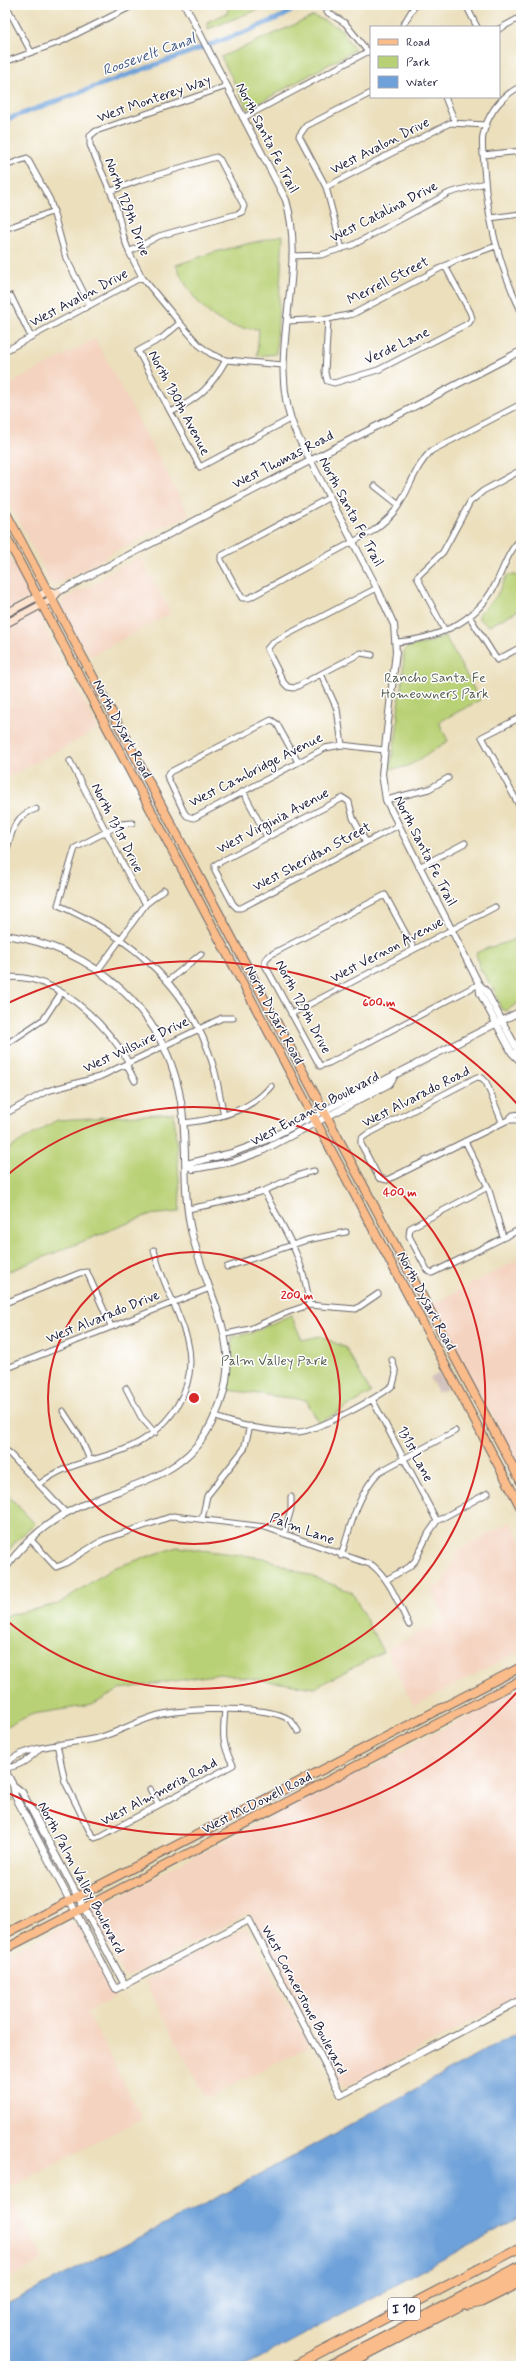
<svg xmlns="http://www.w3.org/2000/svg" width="526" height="2371" viewBox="0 0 526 2371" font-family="Mynerve,sans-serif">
<rect width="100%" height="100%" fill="#fff"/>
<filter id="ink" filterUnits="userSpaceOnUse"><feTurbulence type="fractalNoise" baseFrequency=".025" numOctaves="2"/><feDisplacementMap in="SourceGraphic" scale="8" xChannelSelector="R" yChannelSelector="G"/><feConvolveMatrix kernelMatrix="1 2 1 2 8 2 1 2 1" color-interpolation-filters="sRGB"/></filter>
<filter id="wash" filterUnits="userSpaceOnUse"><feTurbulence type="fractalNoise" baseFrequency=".012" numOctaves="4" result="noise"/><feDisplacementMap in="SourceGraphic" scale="16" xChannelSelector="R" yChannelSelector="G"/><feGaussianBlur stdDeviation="0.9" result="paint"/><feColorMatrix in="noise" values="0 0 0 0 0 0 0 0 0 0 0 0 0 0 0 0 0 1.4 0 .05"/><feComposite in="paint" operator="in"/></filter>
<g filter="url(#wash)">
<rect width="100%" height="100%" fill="#ebdfbc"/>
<path fill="#f4d3c0" d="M95,339L189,515L145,535L131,545L121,547L93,565L54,585L47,580L44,568L5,496V387Z
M5,547L29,594L27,599L5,611Z
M140,557L171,613L91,656L80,643L61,608L62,599L100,581L104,576Z
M36,613L42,616L47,632L98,729L5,779V628Z
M521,1258V1473L502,1439L498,1424L474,1385L431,1305Z
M511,1522L521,1540V1650L414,1706L386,1650L446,1619L431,1590L442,1584L460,1549Z
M521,1686V1995L346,2087L341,2085L250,1913L127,1977L124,1976L91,1915L94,1908L155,1879L165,1871L267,1819L280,1810L332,1787L350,1775L367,1770L405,1750L416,1741L468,1717L481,1707Z
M70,1922L78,1926L115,1997L87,2012L142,2118L7,2189L43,2260L5,2281V1953L34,1942Z
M244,1928L248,1930L309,2046L206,2099L145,1981Z"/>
<path fill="#d0c0bc" d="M439,1373L447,1389L438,1393L430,1378Z"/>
<path fill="#b9d176" stroke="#6e7a58" d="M229,5H270L208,29L207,22L227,13Z
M314,16L340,28L355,50L248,109L221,57Z
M283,235L276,354L257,356L259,329C252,328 244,329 237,327C208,321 187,292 176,265L215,252Z
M507,575H515L521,578V609L489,626L479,619V614L496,597Z
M445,636L480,700L439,722L448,741C433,749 407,773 390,768L397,730L399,697L402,689L404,651L407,647L429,643Z
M521,935V1001L506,1011L501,1009L495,992L479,967L476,953C491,945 507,945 521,935Z
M174,1113L180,1191L179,1212L148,1215L5,1273V1151L57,1120Z
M291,1315L302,1340L320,1336L346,1348L371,1393L319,1423L306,1400L228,1390L231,1369L232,1337L251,1333Z
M5,1492L35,1524L16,1541L5,1556Z
M177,1547L264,1558L352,1592L383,1652L314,1688L220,1674L121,1689L92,1705L33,1714L5,1727V1616L58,1604L113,1568Z
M5,1786L13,1800L5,1805Z"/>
<path fill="#6ea1d9" stroke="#48628a" d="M521,2031V2217L245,2366H5V2305L224,2194Z"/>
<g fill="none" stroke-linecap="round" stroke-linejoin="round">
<path stroke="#6ea1d9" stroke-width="5" d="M5,120L250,30L285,15L298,5"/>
</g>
</g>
<g filter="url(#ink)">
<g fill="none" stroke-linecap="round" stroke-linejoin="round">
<defs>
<path id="minor" d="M6,5L31,52
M466,5L477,27
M327,12L345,23L368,52
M402,27L415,5
M499,29L521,17
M5,62L60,42L134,5
M227,86L96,131L90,136V145L115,202L124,238L129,252L142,277L180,323L199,345L211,354L226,360L283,365
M521,86C502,96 488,113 483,135C481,145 484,158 484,168C487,218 499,266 521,311
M445,97L455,122
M243,118L371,50
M483,155L521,151
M5,166L27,158L50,200L66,258L90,305
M326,187L450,123L487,125
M111,191L140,180L216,157L220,160L244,206L242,212L237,214L159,236L129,252
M490,218L521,214
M5,229L54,211
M342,249L326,187L299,136L306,126L371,93
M292,256L321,255L353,245L449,193L485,183
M11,296L31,337
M328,319L325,372L327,381L334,383L378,370L469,323L472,318L470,312L445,266
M287,321L328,319L353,314L456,260L496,246
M180,323L162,338L138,351L200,467L290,419
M5,351L142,277
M171,412C199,398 211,387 226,360
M375,486L399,505
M330,497L221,556V560L242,598H249L373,531C383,523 393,515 399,505C411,486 415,467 431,451L521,404
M469,616L497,660L521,647
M445,631L417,577L443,552L470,502L483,491L521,470
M397,642C435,639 475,623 494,587C503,571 507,552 521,539
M372,655L361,653L294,688L288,687L284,683L267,649L273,642L377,588
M321,674L337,709L342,745
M521,717L482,737L521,809
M70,761L135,888L146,904
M298,762L277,724L271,720L170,772L167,776L184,812L187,816L194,818L325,748L342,745L384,750
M243,791L267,837
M386,800L429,789L448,778
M132,823L121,824L75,848L58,905C131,937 190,986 213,1065C218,1081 220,1099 224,1115
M366,842L353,818L349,802L343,798L220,862L215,865V870L233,904L237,908H241L397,826
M5,857C11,836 12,816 36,809
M419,867L465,843
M414,949L385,895L270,955L265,960V965L320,1066L329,1063L479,984
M98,970L146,904L164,890
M5,978C54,971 107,1024 129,1063
M168,981L201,954
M291,1014L495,907
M5,1045L44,1019L61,993
M126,1064L135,1081
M5,1114L47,1091L99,1077L222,1018H233
M508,1120H521
M502,1122L486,1082L482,1078L477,1077L366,1135L361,1139V1144L379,1178L387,1180L508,1120L513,1115L521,1114
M183,1123C214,1120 250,1112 271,1086
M465,1141L488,1187L503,1237
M488,1187L410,1228L409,1236L427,1270L432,1273L436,1271L521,1229
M264,1191C285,1231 305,1260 309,1305
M188,1209C213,1204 238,1200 263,1191C280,1185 295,1174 314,1171
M227,1267L307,1240L346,1232
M5,1303L80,1273L87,1272L111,1326
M226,1334L250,1329L288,1312L309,1305L356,1309L378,1294
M5,1369L210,1288
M126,1388L141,1417L155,1433
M372,1399L437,1521
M63,1411L80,1437L90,1460
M214,1416C236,1426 274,1432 298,1432C317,1431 378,1398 393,1385L396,1373L392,1360
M5,1449L66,1513
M40,1484C64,1464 94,1461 123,1450C168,1432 200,1389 187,1339C178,1308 161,1281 154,1250
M202,1519L207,1496L244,1449L250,1426
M284,1534L291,1509V1497
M30,1539L56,1567L64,1564L103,1540L173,1516L265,1527L372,1565C390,1579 399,1605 409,1625
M341,1556C350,1528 358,1493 379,1472L455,1431
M386,1580L409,1567L415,1561L428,1534L437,1521L488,1493
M57,1744L65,1782L90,1832L95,1838L101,1836L233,1765C221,1743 223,1733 225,1709
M5,1766C18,1745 74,1744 98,1738C120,1732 140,1719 163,1714C188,1709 273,1704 291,1721C294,1724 296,1728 298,1731
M5,1768C18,1767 30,1759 39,1749
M150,1789L158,1804"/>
<path id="tertiary" d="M185,5L286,200C309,277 262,360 297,435L377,588L394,625L396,652L382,774L386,800L479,984L486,991L517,1049L521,1063
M58,592L521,351
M5,935C95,948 166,1011 181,1102C188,1144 182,1188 191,1230C209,1307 254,1353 206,1433C179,1477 130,1485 87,1503C53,1517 25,1540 5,1569
M479,984L480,993L512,1053L519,1060
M394,1077L389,1084L260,1152L232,1162L193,1169L186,1164L232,1153L262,1142L521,1011
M5,1770L13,1785L22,1792L125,1985
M13,1785L15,1796L116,1989L249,1920L341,2095L521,2000"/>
<path id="secondary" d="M5,614L48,591L53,592
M5,624L52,599L58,592"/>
<path id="primary" d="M5,511L521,1482
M5,535L521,1508
M5,1934L521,1667
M5,1949L521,1680"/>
<path id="motorway" d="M468,2305L481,2302L521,2282
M294,2366L521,2247
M329,2366L521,2266
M344,2366L521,2274"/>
</defs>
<use href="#minor" stroke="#686468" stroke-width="7"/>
<use href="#tertiary" stroke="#686468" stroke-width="8"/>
<use href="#secondary" stroke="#686468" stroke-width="9"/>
<use href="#primary" stroke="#686468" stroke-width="10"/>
<use href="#motorway" stroke="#686468" stroke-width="11"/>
<use href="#minor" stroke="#fff" stroke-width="5"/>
<use href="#tertiary" stroke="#fff" stroke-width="6"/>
<use href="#secondary" stroke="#fde4d0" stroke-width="7"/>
<use href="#primary" stroke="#f9bc8a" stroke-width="8"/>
<use href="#motorway" stroke="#f9bc8a" stroke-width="9"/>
</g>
</g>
<g fill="none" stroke="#d62828" stroke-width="2">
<circle cx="194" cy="1398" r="146"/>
<path d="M5 1177A291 291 0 1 1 5 1619"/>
<path d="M519 1690A437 437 0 0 1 6 1792M6 1004A437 437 0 0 1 519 1106"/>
</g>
<g text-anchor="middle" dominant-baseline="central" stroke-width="3" stroke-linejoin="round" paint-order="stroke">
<rect fill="#fff" stroke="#646476" stroke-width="1" x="388" y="2298" width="32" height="22" rx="3"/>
<g font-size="13" font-weight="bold" fill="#22223b">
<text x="404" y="2309">I 10</text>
</g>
<g font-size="14" fill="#22223b" stroke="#fff">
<text transform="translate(154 99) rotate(-19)">West Monterey Way</text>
<text transform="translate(267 138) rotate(63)">North Santa Fe Trail</text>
<text transform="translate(380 146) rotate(-27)">West Avalon Drive</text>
<text transform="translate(127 207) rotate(69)">North 129th Drive</text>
<text transform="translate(384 212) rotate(-27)">West Catalina Drive</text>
<text transform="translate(388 281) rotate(-27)">Merrell Street</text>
<text transform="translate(79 298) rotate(-28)">West Avalon Drive</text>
<text transform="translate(397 346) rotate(-25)">Verde Lane</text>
<text transform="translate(179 403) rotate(62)">North 130th Avenue</text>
<text transform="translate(283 460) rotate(-27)">West Thomas Road</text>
<text transform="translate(351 512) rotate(62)">North Santa Fe Trail</text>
<text transform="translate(122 729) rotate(62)">North Dysart Road</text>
<text transform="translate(256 770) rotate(-27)">West Cambridge Avenue</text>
<text transform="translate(273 821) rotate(-28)">West Virginia Avenue</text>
<text transform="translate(117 828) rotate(63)">North 131st Drive</text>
<text transform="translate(425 851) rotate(63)">North Santa Fe Trail</text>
<text transform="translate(312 857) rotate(-28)">West Sheridan Street</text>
<text transform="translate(387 950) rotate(-28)">West Vernon Avenue</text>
<text transform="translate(303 1007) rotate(62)">North 129th Drive</text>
<text transform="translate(274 1015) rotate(62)">North Dysart Road</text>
<text transform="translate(136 1045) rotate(-25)">West Wilshire Drive</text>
<text transform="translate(416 1097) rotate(-27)">West Alvarado Road</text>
<text transform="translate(315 1109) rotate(-28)">West Encanto Boulevard</text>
<text transform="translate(426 1301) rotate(62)">North Dysart Road</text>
<text transform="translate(103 1317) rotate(-22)">West Alvarado Drive</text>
<text transform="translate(415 1454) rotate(62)">131st Lane</text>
<text transform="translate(302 1529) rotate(20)">Palm Lane</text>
<text transform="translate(159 1792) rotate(-28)">West Almmeria Road</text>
<text transform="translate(257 1803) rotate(-27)">West McDowell Road</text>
<text transform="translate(81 1878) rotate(62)">North Palm Valley Boulevard</text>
<text transform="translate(304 2000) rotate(62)">West Cornerstone Boulevard</text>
</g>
<g font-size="14" fill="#575f50" stroke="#fff">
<text x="435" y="678">Rancho Santa Fe<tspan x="435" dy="16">Homeowners Park</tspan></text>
<text x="274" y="1361">Palm Valley Park</text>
</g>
<g font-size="15" font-style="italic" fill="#445b82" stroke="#fff">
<text transform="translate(149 55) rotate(-20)">Roosevelt Canal</text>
</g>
</g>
<circle cx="194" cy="1398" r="6" fill="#d62828" stroke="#fff" stroke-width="2"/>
<g font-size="12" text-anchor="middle" font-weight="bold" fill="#d62828" stroke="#fff" stroke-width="3" stroke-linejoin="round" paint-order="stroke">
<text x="379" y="1006">600 m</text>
<text x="400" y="1196">400 m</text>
<text x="297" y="1299">200 m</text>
</g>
<rect width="526" height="2371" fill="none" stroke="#fff" stroke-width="20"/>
<rect x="370" y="26" width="130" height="72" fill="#ffffff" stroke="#a7a7b1"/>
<rect x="378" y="39" width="20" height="6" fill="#f9bc8a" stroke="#a7a7b1"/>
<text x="406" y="46" font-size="12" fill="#22223b">Road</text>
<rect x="378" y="56" width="20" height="12" fill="#b9d176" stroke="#a7a7b1"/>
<text x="406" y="66" font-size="12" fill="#22223b">Park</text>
<rect x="378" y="76" width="20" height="12" fill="#6ea1d9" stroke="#a7a7b1"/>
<text x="406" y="86" font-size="12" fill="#22223b">Water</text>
</svg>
